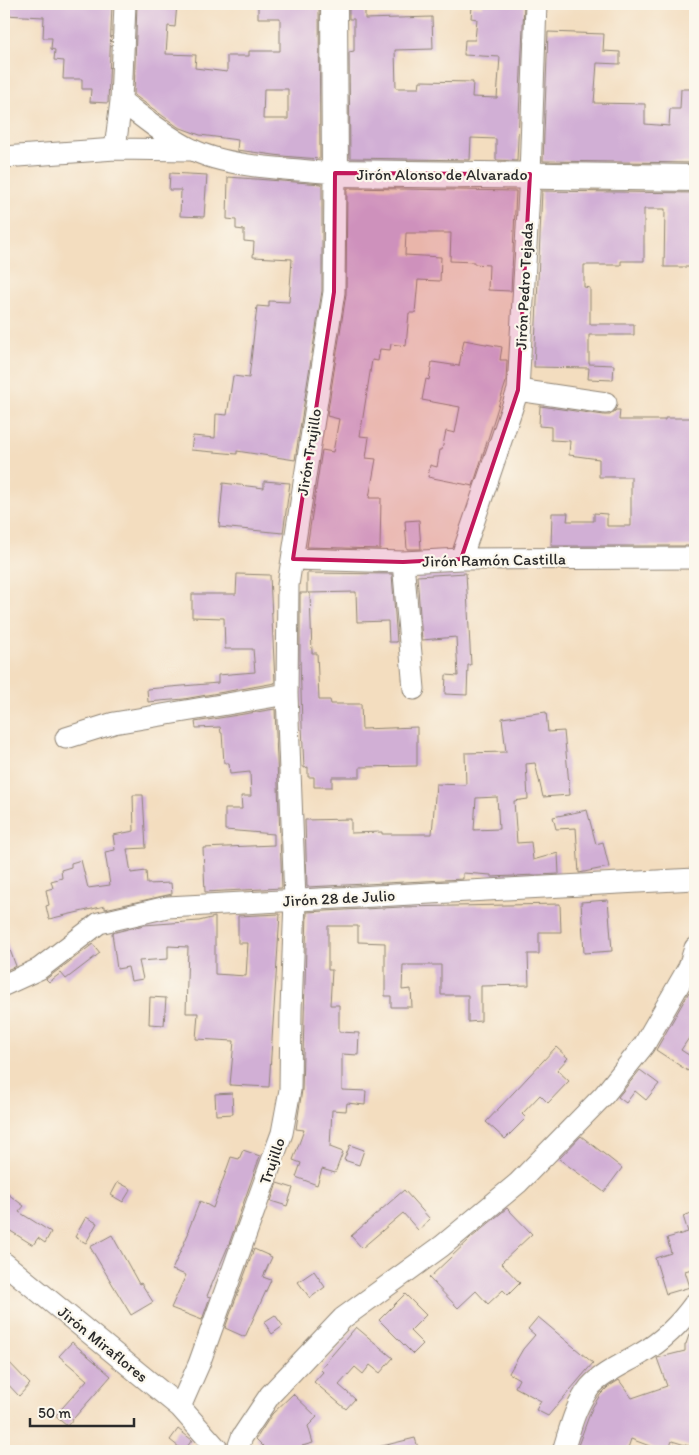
<svg xmlns="http://www.w3.org/2000/svg" width="699" height="1455" viewBox="0 0 699 1455" font-family="Itim,sans-serif">
<rect width="100%" height="100%" fill="#fbf7ec"/>
<filter id="ink" filterUnits="userSpaceOnUse"><feTurbulence type="fractalNoise" baseFrequency=".02" numOctaves="2"/><feDisplacementMap in="SourceGraphic" scale="10" xChannelSelector="R" yChannelSelector="G"/><feConvolveMatrix kernelMatrix="1 2 1 2 8 2 1 2 1" color-interpolation-filters="sRGB"/></filter>
<filter id="wash" filterUnits="userSpaceOnUse"><feTurbulence type="fractalNoise" baseFrequency=".0096" numOctaves="4" result="noise"/><feDisplacementMap in="SourceGraphic" scale="20" xChannelSelector="R" yChannelSelector="G"/><feGaussianBlur stdDeviation="1.12" result="paint"/><feColorMatrix in="noise" values="0 0 0 0 0 0 0 0 0 0 0 0 0 0 0 0 0 1.4 0 .05"/><feComposite in="paint" operator="in"/></filter>
<g filter="url(#wash)">
<rect width="100%" height="100%" fill="#f3ddbf"/>
<g id="blocks">
<path fill="#d1afd5" fill-rule="evenodd" d="M4,4H112L108,103L90,102L91,89H82V79H63L64,61L54,60L55,50L51,49L52,38H43L44,17L4,15Z
M137,4H177L175,27L168,26L166,54L196,55L195,68L227,72V56H249V51H280V18H258V4H319L320,159L282,156L237,150L238,140L200,135L178,127L134,95ZM264,89H288V119H263Z
M349,4H365V19L432,17L433,49L395,50L396,88H419L420,81L473,82L472,97L497,98L500,57L464,55L465,40H475L477,19L471,18L472,6L482,7V4H524L517,161L496,160V139L471,138L470,160L350,158L349,52L354,51V19H349Z
M548,32L604,34L603,51L620,52V64L597,63L594,103L645,104V124L669,126L670,109H680L681,89H695V163L543,161Z
M170,173L207,175L204,217L180,216L181,190H169Z
M228,177L322,184V291L295,460L237,451V454L191,450L193,436L215,438L216,414L227,415L233,376L249,378L257,306L269,307V301L289,302L292,259L253,257L254,242L244,241V230L236,229V220L227,219Z
M347,188L516,191L511,291L488,290L489,265L474,264V262L450,261L451,233H406L405,255L441,257L440,281L418,280L415,313H409L406,346L391,344L390,350L380,349L378,361L372,360L360,436L369,437L366,458L376,459L369,498H381L380,549L307,547L322,450L333,452L339,419L327,416L346,294Z
M542,191L695,193V267H664L665,209H644V261H621V265H584V287L590,288V324H634V335H589V364L614,365L613,380L588,379L589,368L534,367Z
M464,340L502,347L500,360H507L506,382L473,486L428,477L430,465L437,467L440,450H442L446,431L455,433L460,407L422,400L426,379L429,380L432,362L459,366Z
M540,406L604,415H610L616,410H620L619,420H665V418H695V546H551L552,513H568L567,521H594V513L607,514V526H631V477H599V459L569,455L570,441L551,440V427L539,426Z
M264,481L290,483L283,533L219,527L223,483L264,488Z
M419,520L421,549H407L405,521Z
M307,573L392,574L397,642H389L388,621L357,622L356,592L308,593L310,594L312,653H317L319,700H330L331,704H361L362,729L417,727V766L360,767V777H332V787H314V777H308V767L304,768L302,726L300,657V593H307Z
M466,573L471,665H468L467,695L445,694L446,675L458,676L456,637L422,640L417,576Z
M237,574L270,575L275,683L184,699L148,702L147,689L218,683V675L255,672L253,649H225L224,618L192,617V594H236Z
M275,709L282,888L205,892L203,848L274,845V834L225,830V809H242L241,796H251L250,772L230,774L229,763H224L222,733H221L220,727L196,728L195,722Z
M546,712L548,732L564,731L570,795L543,797L535,763L526,764L528,799L514,801L517,843L531,842L533,860L558,853L559,874L491,877V875L463,873V879L307,887L305,820L351,819V833L382,832V834H432L436,784L466,785L465,753L506,752L502,718ZM497,797L499,829L474,830L476,798Z
M133,795H143L146,848L127,849L131,873L146,871L147,884L171,883L172,894L105,909V906L49,919L46,906L49,905L46,890L53,888L51,881L62,878L61,870L71,867V863L81,860L88,888L110,885L105,852L115,850L113,835L134,831Z
M587,810L596,844L603,842L609,867L579,873L576,828L556,829L553,817Z
M608,900L612,951L584,953L581,902Z
M560,904L561,932H539V954H528L529,985L481,986V1021L468,1022V995H441V965H403L402,990L411,989L412,1007H391V996H385V943L358,942V926H328V970H332L330,1005H339V1032L359,1033L358,1055L342,1054V1090L366,1091L365,1105L347,1103L346,1111L332,1110L330,1147L343,1152L335,1173L322,1169L317,1185L296,1177L301,1163L293,1160L304,1130L296,1129L302,1090L307,912L402,907Z
M280,914L269,1087L230,1085L234,1041L196,1039L198,1013H186L188,947L168,946V959L139,961L143,979L131,981L128,967L117,969L112,933L144,925L199,921L215,917V974L246,976L248,943H238V916Z
M4,937H5L16,966L4,971Z
M93,944L100,953L66,979L61,973L49,982L46,979Z
M689,992L695,996V1029L681,1050L695,1059L688,1071L656,1050Z
M150,997L166,998L164,1025L149,1024Z
M556,1047L568,1058L557,1070L569,1081L548,1103L540,1095L522,1114L526,1118L505,1139L486,1122Z
M640,1070L659,1084L646,1100L635,1091L626,1103L618,1097Z
M232,1093L233,1114L216,1115L215,1094Z
M581,1136L622,1168L604,1192L559,1159Z
M350,1145L364,1150L359,1165L344,1160Z
M243,1150L260,1156L229,1244L207,1296L210,1297L202,1320L171,1308L186,1275L172,1270L189,1232L188,1231L200,1201L213,1208L231,1157L239,1159Z
M118,1182L131,1189L123,1202L111,1195Z
M277,1183L293,1188L287,1206L271,1201Z
M404,1190L430,1219L418,1230L403,1213L362,1248L351,1236Z
M4,1191L24,1206L19,1212L51,1232L45,1243L38,1238L33,1245L4,1227Z
M507,1208L532,1234L501,1263L520,1283L508,1295L503,1290L488,1304L476,1291L458,1308L429,1278L471,1238Z
M695,1212V1268L685,1271L690,1287L666,1294L655,1258L671,1253L667,1238L688,1232L683,1216Z
M86,1217L97,1223L86,1243L75,1237Z
M112,1235L139,1284L141,1283L153,1302L131,1315L90,1247Z
M254,1249L272,1257L263,1277L271,1280L245,1337L225,1328Z
M314,1271L325,1287L310,1298L298,1282Z
M405,1294L426,1315L410,1331L423,1344L413,1354L379,1320Z
M275,1315L283,1326L272,1334L264,1322Z
M538,1317L593,1363L548,1416L536,1410L541,1401L515,1387L519,1379L509,1373L523,1349L535,1335L528,1329Z
M695,1323V1448L672,1441L668,1451H663L631,1439L627,1451H576L592,1408L600,1395L608,1387L619,1380L632,1398L667,1386L657,1358L685,1351V1344H686L691,1329Z
M356,1327L393,1358L380,1373L370,1365L363,1374L355,1367L339,1385L355,1399L346,1409L314,1382L323,1372L320,1369Z
M72,1342L111,1376L67,1426L55,1416L87,1380L59,1356Z
M4,1357L30,1384L19,1396L4,1380Z
M293,1394L317,1417L308,1426L313,1443L302,1446L304,1451H268L256,1439L272,1414Z
M178,1429L192,1440L184,1451L170,1440Z
M415,1438L419,1451H378V1447Z"/>
</g>
</g>
<g filter="url(#ink)">
<use href="#blocks" fill-opacity="0" stroke="#8f8475" stroke-width="1"/>
<g fill="none" stroke-linecap="round" stroke-linejoin="round">
<defs>
<path id="minor" d="M121,101C143,117 166,137 191,149C227,168 293,169 335,173L334,292L288,585L287,694L295,900L291,1010L290,1090L282,1133L199,1364L180,1407
M115,149L121,101L125,4
M4,157L115,149L191,150
M518,390L606,403
M293,559L403,562L461,559L695,558
M461,559L518,390L530,174L536,4
M403,562L414,689
M66,738L114,723L287,694
M4,985L39,969L99,923L167,907L695,879
M4,1263L180,1407L219,1451
M237,1451L242,1437L270,1395L343,1318L442,1246L518,1183L604,1095L644,1045L689,967L695,948
M563,1451C570,1429 575,1406 590,1387C602,1373 626,1363 642,1353C664,1340 680,1324 695,1303"/>
<path id="major" d="M334,4L335,173L695,178"/>
</defs>
<use href="#minor" stroke="#8f8475" stroke-width="23"/>
<use href="#major" stroke="#8f8475" stroke-width="28"/>
<use href="#minor" stroke="#fff" stroke-width="21"/>
<use href="#major" stroke="#fff" stroke-width="26"/>
</g>
</g>
<path fill="#c2185b" fill-opacity="0.2" stroke="#c2185b" stroke-width="4" stroke-linejoin="round" d="M335,173L530,174L518,390L461,559L403,562L293,559L334,292Z"/>
<g text-anchor="middle" dominant-baseline="central" stroke-width="4.5" stroke-linejoin="round" paint-order="stroke">
<g font-size="16" fill="#2b2b2b" stroke="#fbf7ec">
<text x="442" y="174">Jirón Alonso de Alvarado</text>
<text transform="translate(524 286) rotate(-87)">Jirón Pedro Tejada</text>
<text transform="translate(309 452) rotate(-81)">Jirón Trujillo</text>
<text transform="translate(494 560) rotate(-1)">Jirón Ramón Castilla</text>
<text transform="translate(339 898) rotate(-3)">Jirón 28 de Julio</text>
<text transform="translate(272 1161) rotate(-71)">Trujillo</text>
<text transform="translate(103 1344) rotate(39)">Jirón Miraflores</text>
</g>
</g>
<rect width="699" height="1455" fill="none" stroke="#fbf7ec" stroke-width="20"/>
<path d="M30 1418v8h104v-8" fill="none" stroke="#2b2b2b" stroke-width="2.5"/>
<text x="38" y="1418" font-size="15" fill="#2b2b2b" stroke="#fbf7ec" stroke-width="4" paint-order="stroke">50 m</text>
</svg>
